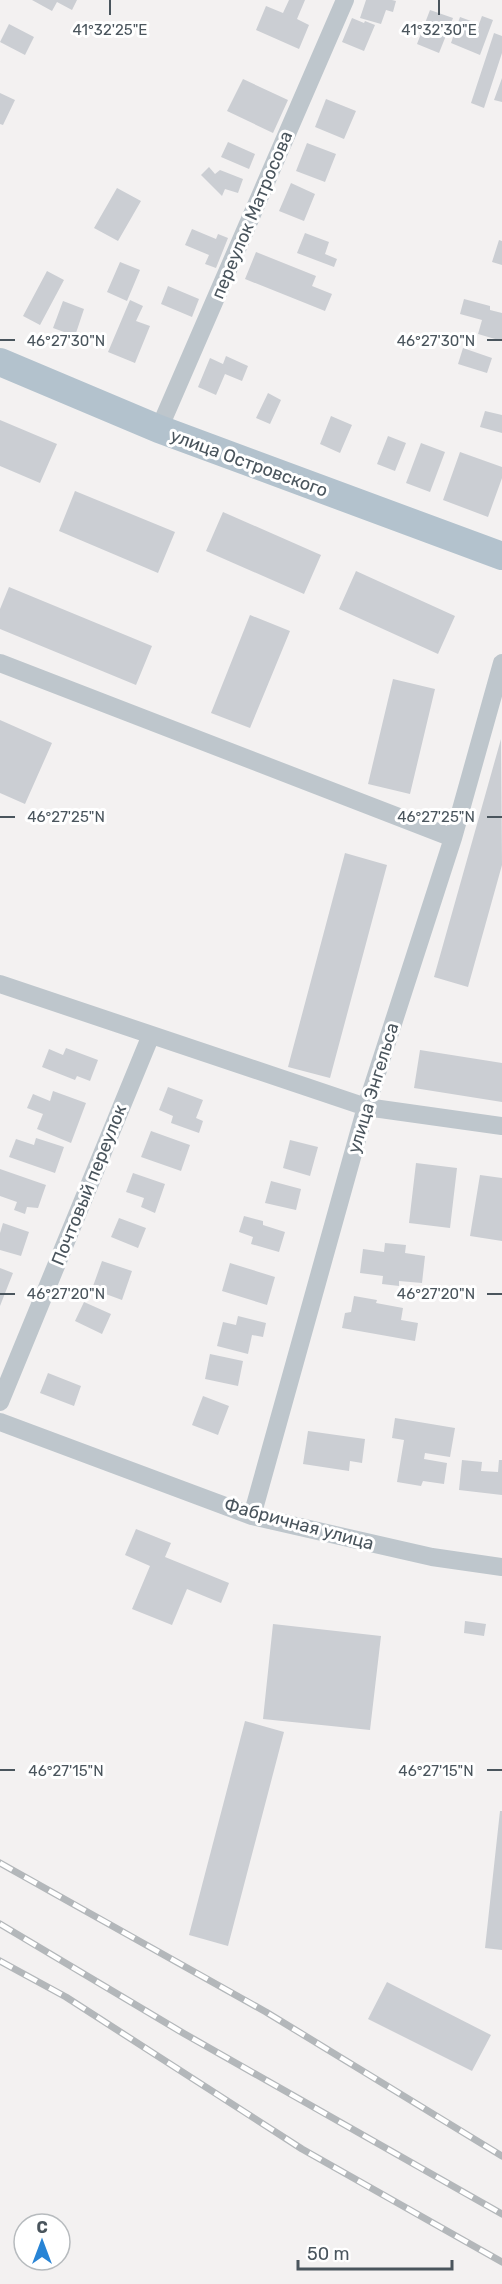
<svg xmlns="http://www.w3.org/2000/svg" width="502" height="2284" viewBox="0 0 502 2284" font-family="Rubik,sans-serif">
<rect width="100%" height="100%" fill="#f3f1f1"/>
<path fill="#cbced3" d="M32,0H77L72,10L57,2L52,11Z
M289,0H305L297,19L309,25L299,49L256,30L266,6L283,13Z
M366,0H392L396,1L393,12L386,10L381,24L360,18Z
M430,10L453,18L439,53L417,44Z
M482,16L493,20L480,55L451,43L460,17L479,24Z
M352,18L364,23L365,21L375,25L364,51L342,42Z
M9,24L34,37L25,55L0,42Z
M494,33L502,36V53L484,108L471,103Z
M502,78V102L494,100Z
M243,79L288,100L273,133L227,111Z
M0,93L15,100L3,125L0,124Z
M326,99L356,111L344,139L315,127Z
M228,142L255,154L249,169L221,157Z
M307,143L336,154L325,182L296,171Z
M209,167L215,174L220,170L243,179L238,193L225,189L222,196L201,175Z
M291,183L315,194L304,221L279,211Z
M117,188L141,201L118,241L94,228Z
M192,229L216,239L218,234L228,238L216,268L205,264L209,255L185,245Z
M305,233L329,242L325,254L337,259L334,267L297,253Z
M499,240L502,241V265L492,262Z
M256,252L316,276L312,286L332,294L325,311L245,279Z
M120,262L140,270L127,301L107,292Z
M47,271L64,280L40,325L23,316Z
M168,286L199,299L192,317L161,304Z
M464,299L490,306V310L502,313V341L478,334L482,320L460,314Z
M130,300L143,306L136,321L150,326L135,363L108,352Z
M63,301L84,309L75,336L53,328Z
M463,348L492,358L487,373L458,364Z
M226,356L248,366L242,381L225,374L216,395L198,387L210,358L223,364Z
M268,393L281,400L270,424L256,418Z
M485,411L502,415V433L480,427Z
M331,416L352,425L340,453L320,444Z
M0,420L57,444L40,483L0,466Z
M388,436L406,443L395,471L377,464Z
M421,443L445,452L430,492L406,483Z
M460,452L502,467V478L488,517L443,500Z
M75,491L175,532L158,573L59,531Z
M223,512L321,555L304,594L206,551Z
M356,571L455,616L438,654L339,609Z
M9,587L152,646L136,685L0,629V609Z
M250,615L290,631L250,728L211,713Z
M393,679L435,689L410,794L368,784Z
M0,720L52,743L25,804L0,793Z
M501,739L502,865L468,987L434,977Z
M345,853L387,865L330,1078L288,1067Z
M66,1048L98,1060L90,1081L77,1076L75,1080L42,1067L49,1049L63,1055Z
M420,1050L502,1063V1102L414,1088Z
M168,1087L203,1100L196,1118L203,1121L199,1133L171,1123L173,1116L159,1110Z
M53,1091L86,1103L71,1143L37,1129L43,1114L27,1108L33,1094L50,1101Z
M151,1131L190,1145L181,1171L141,1157Z
M36,1138L64,1147L55,1173L9,1157L16,1139L34,1145Z
M290,1140L318,1147L310,1176L283,1168Z
M416,1163L457,1168L450,1228L409,1223Z
M0,1169L46,1185L38,1208L27,1207L25,1214L14,1210L17,1202L0,1196Z
M133,1173L165,1184L155,1213L141,1207L144,1198L126,1192Z
M480,1175L502,1178V1241L470,1236Z
M271,1181L301,1189L296,1210L265,1203Z
M244,1216L263,1221V1225L285,1232L279,1252L251,1244L253,1237L239,1232Z
M119,1218L146,1228L138,1248L111,1237Z
M3,1223L29,1232L21,1256L0,1250V1233Z
M385,1243L406,1245L405,1253L425,1256L422,1283L399,1281V1286L382,1284L383,1276L360,1273L363,1249L384,1252Z
M102,1261L132,1271L122,1300L92,1289Z
M230,1263L275,1277L267,1305L222,1291Z
M0,1268L13,1273L0,1306Z
M354,1296L377,1300L376,1303L403,1308L401,1320L418,1323L415,1341L342,1328L345,1313L351,1312Z
M84,1302L111,1314L102,1334L75,1321Z
M238,1316L266,1323L263,1337L252,1335L248,1354L217,1346L223,1322L236,1325Z
M210,1354L243,1361L238,1386L205,1379Z
M48,1373L81,1386L74,1406L40,1393Z
M203,1396L229,1406L218,1435L192,1425Z
M395,1418L455,1428L450,1457L425,1453L424,1459L447,1463L444,1484L423,1481L421,1486L397,1482L404,1440L392,1438Z
M308,1431L365,1439L362,1463L350,1461L349,1471L303,1464Z
M462,1460L482,1462L481,1471L498,1472L499,1460H502V1495L459,1490Z
M136,1529L171,1543L165,1557L229,1583L221,1603L187,1589L172,1625L132,1609L150,1566L125,1555Z
M465,1621L486,1624L484,1636L464,1633Z
M273,1624L381,1636L370,1730L263,1719Z
M245,1721L284,1732L228,1946L189,1935Z
M500,1811H502V1950L485,1948Z
M387,1982L491,2035L472,2071L368,2019Z"/>
<g fill="none" stroke-linecap="round" stroke-linejoin="round">
<path stroke="#bec6cc" stroke-width="18" d="M159,429L345,0
M0,663L453,838
M0,984L366,1107L502,1126
M0,1402L151,1035
M0,1422L252,1516L432,1557L502,1567
M252,1516L366,1107L453,838L502,663"/>
<path stroke="#b3c2cd" stroke-width="28" d="M0,362L159,429L502,556"/>
<defs>
<path id="rail" d="M0,1863L266,2012L502,2156
M0,1924L183,2033L502,2214
M0,1961L66,1997L302,2149L502,2262"/>
</defs>
<use href="#rail" stroke="#b3b7ba" stroke-width="7"/>
<use href="#rail" stroke="#fff" stroke-width="4.5" stroke-dasharray="14" stroke-linecap="butt"/>
</g>
<path fill="none" stroke="#4a555d" stroke-width="2" d="M110,0V15M439,0V15M0,340H15M487,340H502M0,817H15M487,817H502M0,1294H15M487,1294H502M0,1770H15M487,1770H502"/>
<g text-anchor="middle" dominant-baseline="central" stroke-width="6" stroke-linejoin="round" paint-order="stroke">
<g font-size="18" fill="#4a555d" stroke="#fff">
<text transform="translate(252 215) rotate(-67)">переулок Матросова</text>
<text transform="translate(249 463) rotate(20)">улица Островского</text>
<text transform="translate(373 1088) rotate(-73)">улица Энгельса</text>
<text transform="translate(89 1185) rotate(-68)">Почтовый переулок</text>
<text transform="translate(299 1524) rotate(15)">Фабричная улица</text>
</g>
</g>
<g font-size="15" text-anchor="middle" fill="#4a555d" stroke="#fff" stroke-width="6" stroke-linejoin="round" paint-order="stroke">
<text x="110" y="35">41°32'25"E</text>
<text x="439" y="35">41°32'30"E</text>
<text x="66" y="346">46°27'30"N</text>
<text x="436" y="346">46°27'30"N</text>
<text x="66" y="822">46°27'25"N</text>
<text x="436" y="822">46°27'25"N</text>
<text x="66" y="1299">46°27'20"N</text>
<text x="436" y="1299">46°27'20"N</text>
<text x="66" y="1776">46°27'15"N</text>
<text x="436" y="1776">46°27'15"N</text>
</g>
<g transform="translate(42 2242)"><circle r="28" fill="#ffffff" stroke="#b7bbbe" stroke-width="1.5"/>
<path d="M0-4.5L10 22L0 15L-10 22Z" fill="#2884d5"/>
<text y="-9" font-size="16" font-weight="bold" text-anchor="middle" fill="#4a555d">С</text>
</g>
<path d="M298 2260v9h154v-9" fill="none" stroke="#4a555d" stroke-width="3"/>
<text x="307" y="2260" font-size="18" fill="#4a555d" stroke="#ffffff" stroke-width="4.5" paint-order="stroke">50 m</text>
</svg>
